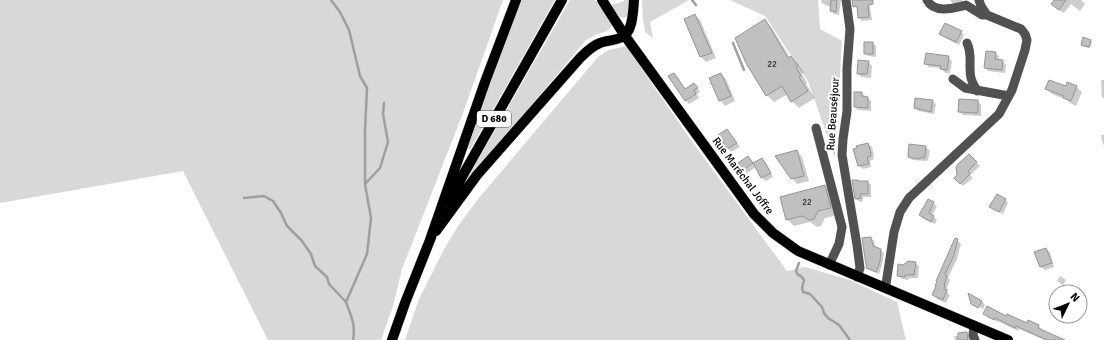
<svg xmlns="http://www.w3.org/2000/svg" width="1104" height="340" viewBox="0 0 1104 340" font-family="Signika,sans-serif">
<rect width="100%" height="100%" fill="#fff"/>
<path fill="#d8d8d8" d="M0,0H503L463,113L402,269L393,306L381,340H268L183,171L0,203Z
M520,0H555L470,150L467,147Z
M570,0H595L613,24C607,34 604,31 595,35C592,37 589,39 586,40L466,183L468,177Z
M625,0H630L627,16L624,18L620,17L611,5L622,2Z
M642,0H689L650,22L653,38L645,32L643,19Z
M731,0H818L820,29L842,41L835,158L808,81L765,16L732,1Z
M626,46L688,136L787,271L805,267L850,280L897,302L906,340H405L419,299L443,251L458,226L478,199L598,57L609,50Z"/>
<path fill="#0003" d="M821,0H841L839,15L834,14L831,10V7L825,5L821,2Z
M869,0L872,20L862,21L859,18L858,9L854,6Z
M950,0H962L963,3L954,5Z
M1055,0H1081L1085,4L1080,11L1071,4L1064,13L1057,9L1052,4Z
M695,15L700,20L716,58L706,62L701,57L685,19Z
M765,21L772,28L790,58L791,57L798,64L804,73L802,74L807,83L806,84L815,98L799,108L792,101L788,94L774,102L767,95Z
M961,32L964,35L959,45L943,37L940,34Z
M1090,41L1092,42L1090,48L1084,47L1082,45Z
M873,43L876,46V57L868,56L865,53Z
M995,53L999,56L998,61H1002L1006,65L1005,73L988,71L985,67Z
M948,57L952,61L950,73H945L941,68L929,67L925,63Z
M868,62L872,66L871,78L861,77L858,73Z
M674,74L678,77L685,90L694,84L700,92L697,94L699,98L689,104L686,101L670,77Z
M721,74L726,79L735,101L725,106L720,100Z
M1101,80H1104V99L1102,97Z
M1076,87L1082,92L1076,106L1070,103L1067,100L1052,94L1046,89Z
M862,93L865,96V98H868L871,101V111L858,110L855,107Z
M932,101L936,104L934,114L918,111L915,108Z
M978,101L981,105V116L963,115L959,111Z
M727,130L740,147L731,152L719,136Z
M1101,135H1104V145L1103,144Z
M868,144L872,147L874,156L873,157L874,159L870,161L871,167L863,169L859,166Z
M910,145L926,147L930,151L928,160H927V161L912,160L909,157Z
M797,151L802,157L809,181L797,184L792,178Z
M969,155L980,166L970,175L973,178L963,186L955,178L958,175Z
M748,157L754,164L762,159L766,162L773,177L766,181L762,178L756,167L747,173L743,170Z
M859,182H868L871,185V197H863V201L860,202L856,199Z
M825,186L832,194L837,215L825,218L821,226L817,227L810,222L794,226L787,219Z
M1005,199L1008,203L1003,214L994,210L991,207Z
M933,203L937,206L932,216L937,220L935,224L924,219L920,215Z
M871,238L874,241L876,248L880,250L884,253L882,265L879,274L870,270L867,267Z
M956,239L961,244L957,259L948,278L950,280L947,288L948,290L947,292L950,295L946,303L937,299L934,295Z
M1046,249L1050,252L1054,267L1045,270L1041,267Z
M915,263L919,266L918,278H909L908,280L902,279L898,275L903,266Z
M1060,276L1066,280L1063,285L1057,281Z
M982,301L985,305L983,309L974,304Z
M984,314L1007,317L1027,325L1038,326L1042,329L1041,331L1062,340H1044L1019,329L1018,331L998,321V322L988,317Z
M966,333L970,336V340H955L954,336H959Z"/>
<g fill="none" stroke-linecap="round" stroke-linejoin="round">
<path stroke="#9f9f9f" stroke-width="2.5" d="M331,0L340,12L349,30L360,76L367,88L365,131V184L371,218L367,254L346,302C351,316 356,325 353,340
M692,0L696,5
M733,43L744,70
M365,184L380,168L388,142L383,114L384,103
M244,198L264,196L273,201L281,213L287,226L302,241L311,254L315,266L327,277L329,284L346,302
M799,263L796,271L798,275L801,276L804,280L802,288L803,292L810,294L822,307L824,313L828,318L839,325L850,340"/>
</g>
<path fill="#c0c0c0" stroke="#959595" d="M831,0H837L836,12L830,11Z
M852,0H873V4L868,5L869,17L858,18L857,6L853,7Z
M1054,0H1066L1059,10L1051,4Z
M695,14L712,53L700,57L684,19Z
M765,19L788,58L791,56L798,66L796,67L801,76L799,77L808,91L791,102L782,86L766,96L746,63L735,38Z
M945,23L962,31L956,42L939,34Z
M1083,37L1091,40L1089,47L1081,45Z
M864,42H873V54H864Z
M986,51L996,52L995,59L1003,60L1002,70L984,68Z
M926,53L949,56L947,70L940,69L941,66L924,64Z
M858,60L869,61L867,74H857Z
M674,73L685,89L694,83L698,88L694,90L696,94L685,101L668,76Z
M721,73L731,96L719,101L709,78Z
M1049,80L1066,86L1067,82L1077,86L1071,101L1063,98L1064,96L1045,89Z
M854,92H862V96L868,97V108L854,107Z
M915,98L933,100L931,112L914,108Z
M959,99L978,100V113L958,112Z
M727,129L737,143L727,149L718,135Z
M868,143L871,153H870L871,156L867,157L869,164L858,166L853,149L857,148L856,146Z
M909,144L926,146L925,157H924V158H920V159L908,157Z
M797,150L804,176L791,179L775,156Z
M969,154L977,162L968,171L970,174L960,184L954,178L957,175L956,167L958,164Z
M748,156L753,163L743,170L738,163Z
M762,158L771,173L761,178L753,163Z
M852,180H858V181H868V194H860L861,198L855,199Z
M825,185L831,208L818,211L814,219L809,220L802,216L786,220L780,197Z
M997,194L1006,199L999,212L989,207Z
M928,199L934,202L929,213L934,216L931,222L919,215Z
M871,237L873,246L881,249L880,262L876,272L866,268L867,265H866L862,238Z
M955,238L958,239L954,255L945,274L947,276L944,285H945L944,289L947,290L943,300L932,295L936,286L935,285L937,282L936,281Z
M1046,248L1052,263L1040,267L1034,252Z
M908,261L916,262L914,275H905V277L897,276L898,264L903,265Z
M968,293L982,301L978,308L971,304Z
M987,306L1006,316L1007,314L1027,323L1028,320L1039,325L1038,328L1065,340H1047L1016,326L1015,328L995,318L994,320L983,314Z
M967,332L968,340H958V333Z"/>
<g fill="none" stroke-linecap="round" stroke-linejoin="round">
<defs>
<path id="major" d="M602,0L625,36L754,214L773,233L798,251L1008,340
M449,203L463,175L562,0
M436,231L477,175L580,58C586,52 592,46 600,43C607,40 615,41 622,37C633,32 633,11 634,0
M392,340L405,303L430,240L485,82L516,0"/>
</defs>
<use href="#major" stroke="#dbdbdb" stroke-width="11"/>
<path stroke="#515151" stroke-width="9" d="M846,0L850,29L847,68V111L843,139L842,155L857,245L860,268L857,277
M927,0C934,14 954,8 966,5L982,15H987L981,6L979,0
M967,43C973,55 968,66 971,78C972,82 975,87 977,91
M953,79L965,88L1009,96
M816,128L842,227L839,244L829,265
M884,288L886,284L894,232L900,212L909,198L999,114L1012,90L1025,50L1027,40L1025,34L1021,29L987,15
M974,325L973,335L975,340"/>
<use href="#major" stroke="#000" stroke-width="10"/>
</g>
<g text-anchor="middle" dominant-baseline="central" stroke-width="4" stroke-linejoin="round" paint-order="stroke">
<g font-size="9" fill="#303030">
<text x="772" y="64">22</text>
<text x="807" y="202">22</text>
</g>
<rect fill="#fff" stroke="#4c4c4c" stroke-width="1" x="477" y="111" width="34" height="16" rx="3"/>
<g font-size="10" font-weight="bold" fill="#000">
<text x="494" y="119">D 680</text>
</g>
<g font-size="11" fill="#000" stroke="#fff">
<text transform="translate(833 114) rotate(-86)">Rue Beauséjour</text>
<text transform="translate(743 176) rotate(53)">Rue Maréchal Joffre</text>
</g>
</g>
<g transform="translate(1068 304) rotate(47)"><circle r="19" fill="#ffffff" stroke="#999999"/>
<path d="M0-3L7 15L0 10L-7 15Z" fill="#000000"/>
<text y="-6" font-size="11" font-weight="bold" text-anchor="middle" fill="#000000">N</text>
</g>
</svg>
